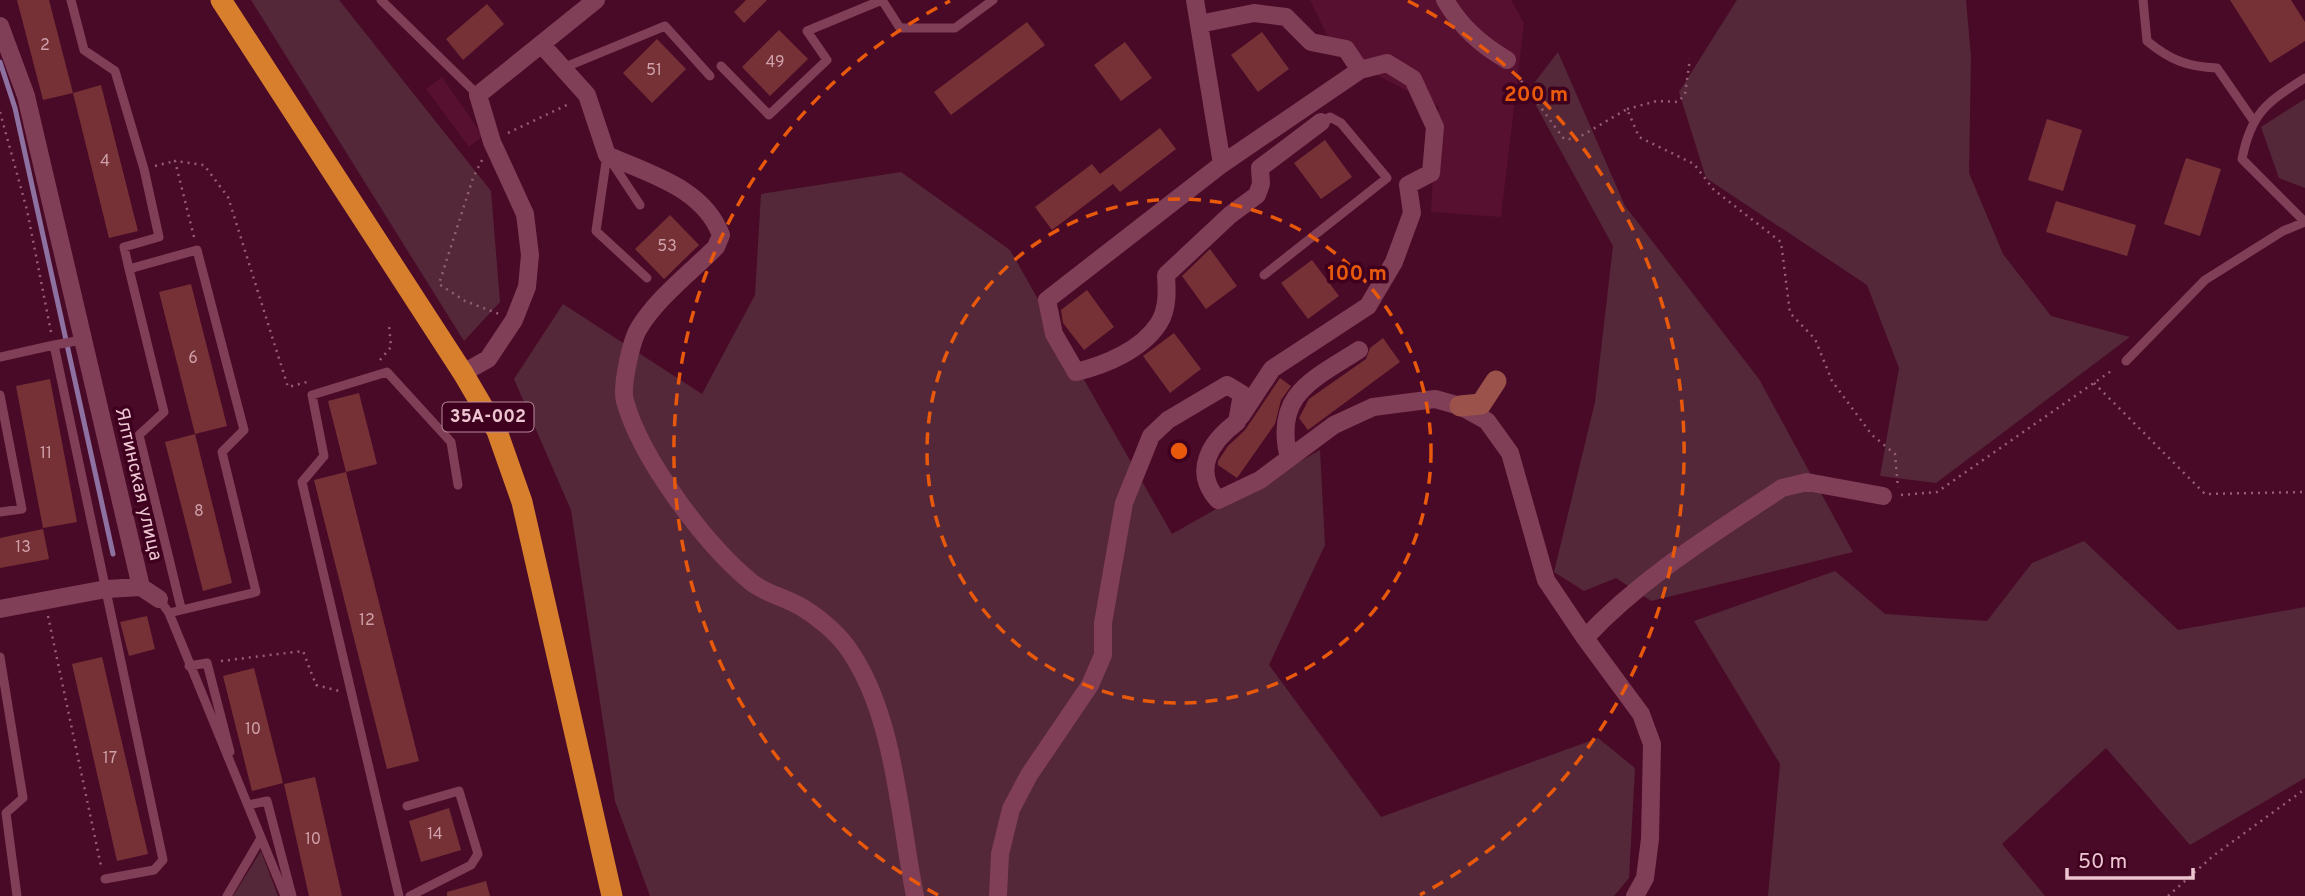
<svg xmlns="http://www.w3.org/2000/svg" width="2305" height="896" viewBox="0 0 2305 896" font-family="Overpass,sans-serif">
<rect width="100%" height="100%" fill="#490a27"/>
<path fill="#571030" d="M1310,0H1511L1524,23L1501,217L1431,212L1435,127L1439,107L1336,54Z
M442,77L483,136L469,147L426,89Z"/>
<path fill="#542838" d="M251,0H339L491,191L500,302L464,341Z
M1737,0H1966L1971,56L1969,173L2003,254L2051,316L2130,337L1936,483L1880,476L1899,368L1867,285L1706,178L1679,92Z
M1558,52L1625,206L1759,379L1853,552L1651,601L1616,578L1584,591L1554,572L1595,402L1613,246L1528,91Z
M2305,99V188L2279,178L2261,127Z
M901,172L1010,250L1172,534L1320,450L1325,545L1269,665L1381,817L1598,738L1635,768L1629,878L1614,896H650L615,801L571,510L514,379L563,304L702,394L755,295L761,194Z
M2084,541L2178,630L2305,607V778L2190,845L2106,748L2002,844L2045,896H1768L1780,764L1694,621L1835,571L1885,614L1987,621L2032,563Z
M261,851L278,896H233Z"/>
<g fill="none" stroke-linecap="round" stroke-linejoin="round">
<path stroke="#8d72a1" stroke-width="5" d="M0,62L15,108L113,554"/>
</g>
<path fill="#763136" d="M17,0H49L73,93L43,100Z
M746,0H767L744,23L734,12Z
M2230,0H2291L2305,22V41L2270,63Z
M487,4L504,24L463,60L446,39Z
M1027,22L1045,45L951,115L934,92Z
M779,30L808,59L770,96L742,67Z
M1262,32L1289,69L1258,92L1231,55Z
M657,39L686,69L652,103L623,73Z
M1125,42L1152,78L1121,101L1094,65Z
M101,85L138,231L109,238L73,93Z
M2047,119L2082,130L2063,191L2028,180Z
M1160,128L1176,149L1120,192L1113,184L1052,230L1035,207L1092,164L1100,174Z
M1325,140L1352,177L1321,199L1294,163Z
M2186,158L2221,169L2200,236L2164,224Z
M2056,201L2136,225L2127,256L2046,232Z
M670,215L699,245L664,279L635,249Z
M1210,249L1237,286L1206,309L1182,276Z
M1312,260L1339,296L1308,319L1281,283Z
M191,284L227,426L195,434L159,292Z
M1087,290L1114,327L1084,350L1063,323L1061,310Z
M1174,333L1201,369L1170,393L1143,356Z
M1383,338L1400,362L1308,430L1299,418L1309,399L1366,359L1370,348Z
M1280,378L1291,386L1281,400L1275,424L1237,478L1218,465V461L1228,446L1245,430Z
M50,379L77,522L43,528L16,386Z
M359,393L377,464L346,472L328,401Z
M195,434L232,583L203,591L165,442Z
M346,472L419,761L387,769L314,480Z
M43,529L49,559L0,568V538Z
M147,616L155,649L129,656L120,622Z
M102,657L148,854L117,861L72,664Z
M254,668L283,783L252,791L223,676Z
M315,777L342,896H309L284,784Z
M449,808L461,850L421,862L409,821Z
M486,881L490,896H447V892Z"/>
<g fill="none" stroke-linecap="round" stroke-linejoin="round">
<path stroke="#945f74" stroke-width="2.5" stroke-dasharray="2 5" stroke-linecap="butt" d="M1517,75L1564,139H1576L1627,109L1639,137L1694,164L1714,190L1781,242L1790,313L1815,339L1832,381L1872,435L1895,454L1898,488
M1627,109L1657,101L1678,102L1685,94L1690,59
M0,112L27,210L51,332
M508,133L571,103
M482,160L473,178L439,284L465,301L499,314
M155,166L175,161
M194,237L175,161L204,165L228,197L288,387L307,382
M380,360L391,347L389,325
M2094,383L2205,494L2305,492
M1901,495L1937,492L2114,369
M48,616L101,866
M221,661L303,651L316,685L339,691
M2168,896L2213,856L2305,789"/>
<path stroke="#813e57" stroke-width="9" d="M71,0L84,50L115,71L144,169L159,237L124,247L129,269
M381,0L478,95
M882,0L900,28H955L993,0
M2143,0L2147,41C2170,60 2188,67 2217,68L2253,120
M721,66L769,115L827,60L807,31L882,0
M563,68L665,26L710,76
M640,205L607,155L596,231L647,278
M1264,275L1387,178L1341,123L1330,117L1321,122
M54,345L82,340
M0,357L54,345L163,860L154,870L105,879
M2126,361L2205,280L2283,231L2305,222L2242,159C2251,113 2266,103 2305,78
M0,395L22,509L0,512
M159,599L169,613L285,896
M169,613L256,592L222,452L244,430L197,250L129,269L164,412L139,435L181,608
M0,657L23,798L6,813L17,896
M189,666L207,663L230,752
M248,805L267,801L292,896
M407,806L459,791L478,854L471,865L410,896
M227,896L261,838
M399,896L302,482L324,456L312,395L387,372L451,442L458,485"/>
<path stroke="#813e57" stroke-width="18" d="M1195,0L1222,164L1047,300L1054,334L1076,372C1105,365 1142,350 1159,323C1168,309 1167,290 1166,275L1230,215L1257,195L1261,184L1260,168L1321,122
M1445,0C1461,27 1480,44 1507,60
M1199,24L1254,13L1286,17L1311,42L1346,49L1360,70L1222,164
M0,26L26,96L141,587L159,599
M542,45L587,95L607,155C648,174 703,187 721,235L716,247C691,272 657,298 639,328C631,341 621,387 625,401C641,459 705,544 751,582C766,594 787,598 803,608C818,617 837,633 847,647C895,713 899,817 915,896
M463,373L488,359L514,320L527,287L530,255L525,214L492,142L478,95L596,0
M1241,416L1272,369L1368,306L1394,262L1412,213L1408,185L1431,173L1435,127L1413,79L1387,63L1360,70
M1289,458C1273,395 1312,380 1359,350
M0,609L106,589L141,587
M998,896L1000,854L1011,809L1029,775L1090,685L1103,655V623L1124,503L1151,436L1168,420L1227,385L1242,394L1237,422C1210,442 1192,471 1218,500L1260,480L1334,425L1373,407L1435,399L1460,406L1487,421L1510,453L1546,580L1585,638
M1635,896L1645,878L1650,839L1652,744L1641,714L1585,638C1642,577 1713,534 1782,488L1807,482L1883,496"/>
<path stroke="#9b524a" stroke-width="21" d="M1460,406L1481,404L1496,381"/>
<path stroke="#d87f2d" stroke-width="21" d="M221,0L463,373L497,431L522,502L612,896"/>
</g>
<g fill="none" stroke="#e8590c" stroke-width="3.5" stroke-dasharray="12 9">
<circle cx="1179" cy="451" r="252"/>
<path d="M938 895A505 505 0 0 1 950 1M1408 1A505 505 0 0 1 1420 895"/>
</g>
<g text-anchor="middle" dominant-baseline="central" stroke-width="7" stroke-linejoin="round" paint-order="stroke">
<g font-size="16" fill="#cfa0aa">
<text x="45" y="46">2</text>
<text x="775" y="63">49</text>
<text x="654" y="71">51</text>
<text x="105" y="162">4</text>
<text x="667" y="247">53</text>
<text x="193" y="359">6</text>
<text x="46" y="454">11</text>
<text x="199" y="512">8</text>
<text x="23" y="548">13</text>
<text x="367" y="621">12</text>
<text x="253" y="730">10</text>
<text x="110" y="759">17</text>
<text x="435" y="835">14</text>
<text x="313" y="840">10</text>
</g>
<rect fill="#3e001e" stroke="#b88a9b" stroke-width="2" x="442.5" y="402.5" width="91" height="29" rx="5"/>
<g font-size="18" font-weight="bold" fill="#edc5d1">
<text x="488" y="417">35А-002</text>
</g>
<g font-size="19" fill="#edc5d1" stroke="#3e001e">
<text transform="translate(138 484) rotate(77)">Ялтинская улица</text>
</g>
</g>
<circle cx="1179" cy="451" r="10" fill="#e8590c" stroke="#3e001e" stroke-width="3.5"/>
<g font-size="21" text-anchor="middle" font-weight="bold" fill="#e8590c" stroke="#3e001e" stroke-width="7" stroke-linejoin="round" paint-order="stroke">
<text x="1536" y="101">200 m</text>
<text x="1357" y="280">100 m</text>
</g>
<path d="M2067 868v10h126v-10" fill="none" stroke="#edc5d1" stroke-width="3.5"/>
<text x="2078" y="868" font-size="21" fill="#edc5d1" stroke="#3e001e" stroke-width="5" paint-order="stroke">50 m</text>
</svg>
